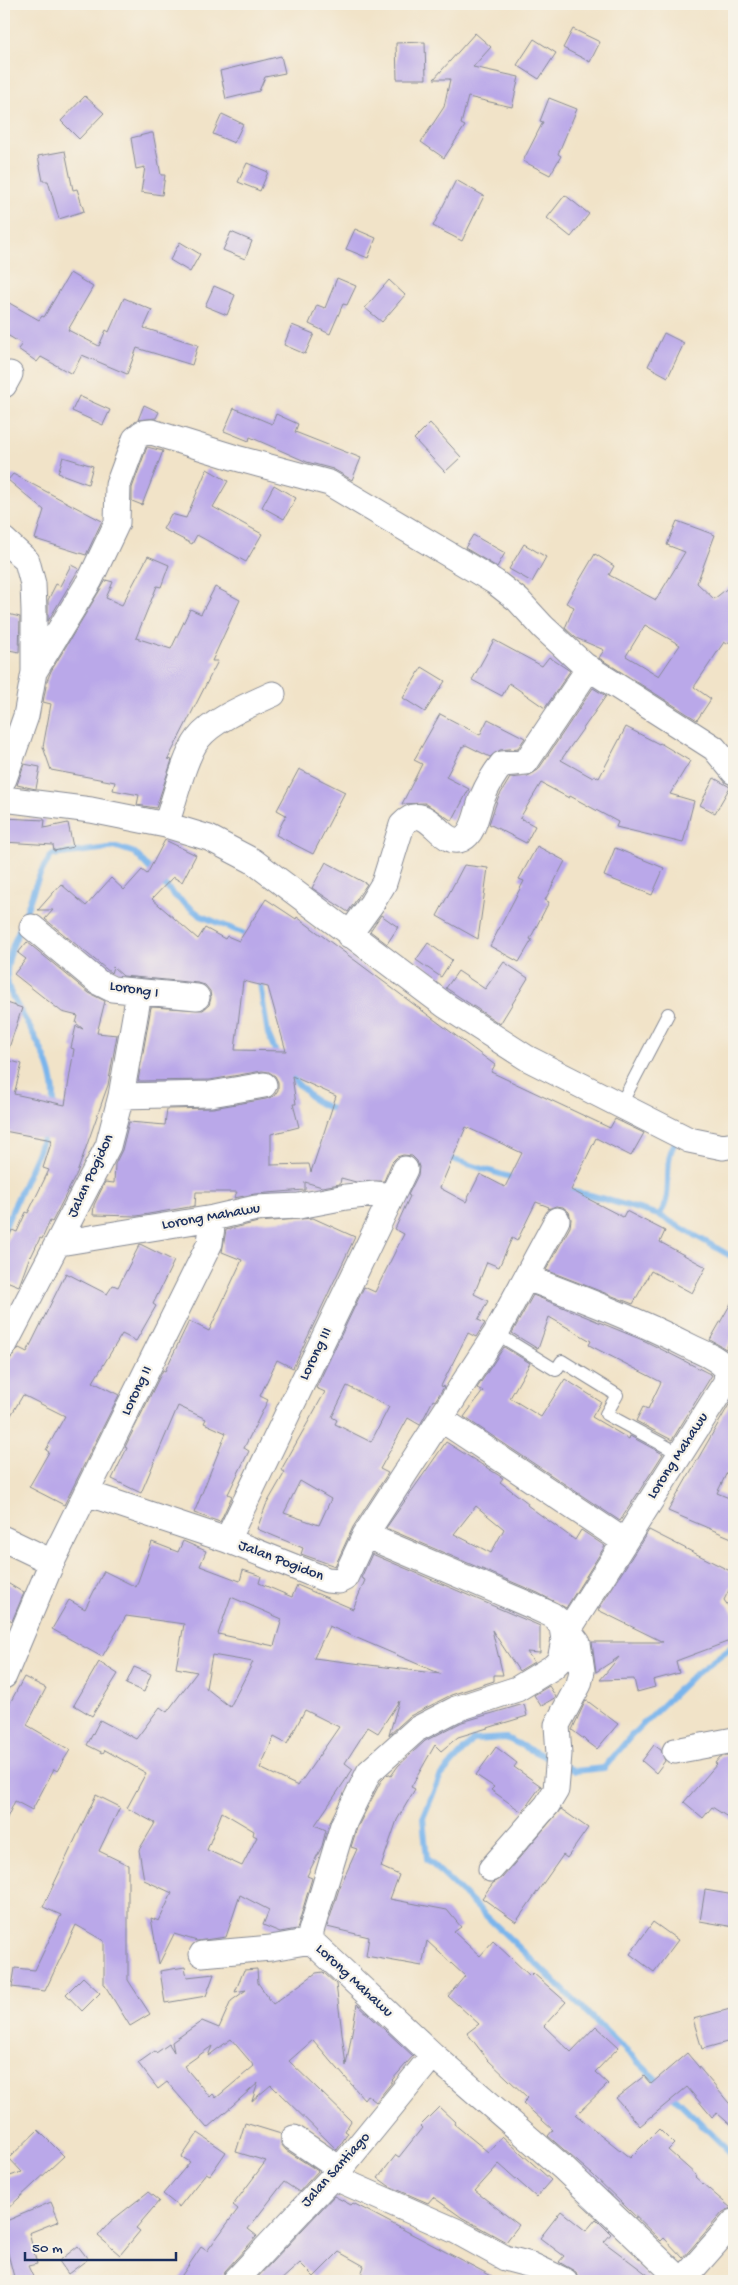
<svg xmlns="http://www.w3.org/2000/svg" width="738" height="2285" viewBox="0 0 738 2285" font-family="'Gochi Hand',sans-serif">
<rect width="100%" height="100%" fill="#f7f3e8"/>
<filter id="ink" filterUnits="userSpaceOnUse"><feTurbulence type="fractalNoise" baseFrequency=".02" numOctaves="2"/><feDisplacementMap in="SourceGraphic" scale="10" xChannelSelector="R" yChannelSelector="G"/><feConvolveMatrix kernelMatrix="1 2 1 2 8 2 1 2 1" color-interpolation-filters="sRGB"/></filter>
<filter id="wash" filterUnits="userSpaceOnUse"><feTurbulence type="fractalNoise" baseFrequency=".0096" numOctaves="4" result="noise"/><feDisplacementMap in="SourceGraphic" scale="20" xChannelSelector="R" yChannelSelector="G"/><feGaussianBlur stdDeviation="1.12" result="paint"/><feColorMatrix in="noise" values="0 0 0 0 0 0 0 0 0 0 0 0 0 0 0 0 0 1.4 0 .05"/><feComposite in="paint" operator="in"/></filter>
<g filter="url(#wash)">
<rect width="100%" height="100%" fill="#f1e3c8"/>
<g fill="none" stroke-linecap="round" stroke-linejoin="round">
<path stroke="#7ab5ec" stroke-width="6" d="M259,977L268,1034L278,1057
M288,1074L316,1102L339,1112
M53,1109C59,1074 37,1041 21,1012C15,1002 7,989 7,977C6,957 17,936 24,918C31,897 38,873 52,855L117,847L135,853L175,896L201,916L245,934L249,938
M445,1157L516,1179
M568,1191L590,1195L659,1215L734,1258
M659,1215C662,1211 665,1206 666,1201C671,1181 663,1156 678,1139
M4,1229L37,1154L45,1132
M554,1761L506,1738L473,1740L440,1777L423,1818L427,1859L662,2085
M563,1765L575,1771L604,1768L631,1736L689,1679L734,1645
M669,2092L734,2156"/>
</g>
<g id="blocks">
<path fill="#baa8e9" fill-rule="evenodd" d="M573,29L600,42L590,62L563,48Z
M475,33L491,47L473,67L519,77L512,107L468,97L461,124L465,126L444,158L421,142L444,107L450,79H434Z
M534,39L556,53L539,79L517,65Z
M425,42L426,79H397L396,43Z
M281,56L285,73L265,77L259,91L226,99L220,71Z
M85,96L104,113L79,139L61,121Z
M549,98L577,109L558,154L561,156L550,175L523,161L543,122L540,121Z
M222,114L243,124L234,143L213,134Z
M151,133H153L161,175H165L162,195L141,192L145,167L136,169L131,138Z
M65,151L73,190L77,189L84,211L59,219L48,181H43L38,156Z
M247,163L268,172L260,191L238,182Z
M456,180L484,196L462,241L433,226Z
M565,195L589,214L571,237L547,218Z
M355,229L376,238L368,258L346,249Z
M231,232L252,241L245,259L223,250Z
M180,242L200,254L190,272L170,260Z
M70,273L93,287L68,330L99,346L106,330L109,332L124,298L152,310L144,328L198,345L192,365L137,348L127,374L82,355L72,374L41,357L37,362L18,349L22,344L4,333V300L39,320L42,316L44,317Z
M337,278L356,286L347,305L343,304L330,334L309,324L317,305L325,308Z
M389,280L405,295L382,322L365,308Z
M214,286L235,295L227,315L205,306Z
M292,325L314,334L305,354L284,345Z
M664,333L684,343L668,377L648,366Z
M79,396L110,410L103,425L72,411Z
M144,405L159,412L156,418L138,420Z
M234,408L272,424L276,414L298,424L295,432L361,458L352,480L333,469L307,462L250,437L249,441L224,431Z
M430,423L461,457L445,472L414,439Z
M147,447L163,451L142,505L132,501V488Z
M63,457L93,466L88,484L58,473Z
M207,469L228,481L213,507L262,534L246,562L197,535L192,544L163,529L171,514L186,518Z
M13,474L102,521L86,555L35,539L44,510L8,480Z
M274,485L296,498L284,519L262,507Z
M677,521L715,535L697,583L714,599L734,583V636L727,644L724,642L694,687L711,699L697,720L599,658L604,650L576,638L565,628L574,607L566,603L595,554L614,566L609,575L656,600L685,552L667,545ZM645,625L680,645L659,676L626,656Z
M473,535L505,553L497,567L465,548Z
M524,544L546,557L532,582L509,569Z
M148,556L169,565L161,587L157,586L136,638L171,649L190,609L201,614L215,587L240,600L212,661H218L168,759L172,760L156,808L137,805L139,795L113,790L115,782L51,770L43,747L51,704L43,702L47,681L51,671L106,580L113,582L106,598L122,605Z
M71,565L79,569L48,621V600L56,584L60,586Z
M4,613L20,617L19,652L4,649Z
M494,640L542,666L549,657L570,671L545,708L509,683L502,696L472,680Z
M422,667L445,681L425,712L403,698Z
M593,688L606,696L561,760L593,778L594,775L599,778L626,727L659,744L660,743L690,761L670,794L694,801L683,843L616,827L618,822L570,796L569,798L541,783L520,818L535,826L526,843L489,824L498,798L510,778L528,776L538,770Z
M440,714L480,735L488,719L525,738L518,748L500,750L490,757L466,745L462,747L446,777L469,789L452,821L425,803L402,804L422,764L414,760Z
M24,764L40,767L36,789L17,785Z
M299,769L345,792L313,854L276,835L286,815L277,810Z
M714,778L730,787L715,813L700,805Z
M4,818L45,820L44,828L68,823L73,847L54,851L53,845L4,842Z
M165,840L196,855L182,882L173,877L152,899L198,939L205,928L225,939L227,936L239,941L266,899L296,919L297,917L495,1065L491,1072L610,1128L615,1119L644,1133L631,1156L596,1138L571,1190L623,1217L626,1211L665,1231L660,1242L706,1267L692,1293L651,1271L633,1304L546,1270L570,1227L571,1219L569,1212L563,1207L556,1206L548,1209L549,1207L536,1202L517,1241L512,1238L499,1267L487,1262L474,1294L488,1301L478,1320L485,1323L476,1337L468,1333L441,1386L444,1387L435,1401L433,1400L420,1425L408,1418L380,1469L388,1473L353,1527L335,1566L301,1554L303,1548L257,1529L266,1505L285,1472L281,1470L325,1392L316,1388L364,1287L375,1292L404,1234L395,1229L410,1196L408,1195L418,1175L419,1167L417,1161L412,1156L403,1155L397,1157L392,1162L384,1181L356,1182L341,1178L340,1184L322,1187L305,1182V1190L255,1194L234,1198L237,1192H196L195,1206L137,1216L93,1215L94,1205L105,1182L114,1183L115,1164L122,1150L129,1122L165,1125L167,1109L213,1108L266,1099L274,1096L278,1090V1082L275,1076L269,1072L262,1071L210,1080L138,1081L151,1007L203,1010L209,1005L211,998L210,991L205,985L198,983L123,976L113,967L111,973L45,919L53,910H38L61,884L86,906L111,878L124,890L142,870L147,874ZM243,981L268,987L286,1051L235,1050ZM292,1076L336,1096L311,1172L309,1164L271,1165V1134L299,1127L293,1104H296ZM466,1127L522,1153L505,1187L480,1174L466,1202L440,1188ZM347,1386L389,1407L371,1442L335,1424L337,1420L332,1417ZM300,1481L331,1499L319,1525L284,1513Z
M537,846L565,861L545,900L549,902L530,939L532,940L519,962L490,946L524,881L519,879Z
M615,848L664,868L652,895L604,876Z
M326,862L367,884L348,912L312,888Z
M464,865L488,868L478,939L437,916Z
M381,915L398,927L387,944L370,931Z
M27,942L89,993L105,1001L97,1033L117,1035L108,1085L77,1173L52,1222L50,1221L42,1239L40,1238L31,1257L30,1256L19,1286L4,1280V1249L12,1230L17,1232L26,1212L28,1213L49,1170L43,1168L52,1140L4,1131V1059L22,1064L14,1094L65,1105L74,1049L71,1048L76,1026L83,1029L76,1023L78,1016L62,1012L14,974L26,959L18,953Z
M428,943L452,960L441,977L416,960Z
M504,962L528,978L500,1024L446,988L458,971L485,989Z
M4,1002L22,1008L7,1054H4Z
M313,1218L355,1237L293,1368L277,1360L260,1396L268,1400L244,1448L249,1451L228,1494L232,1496L220,1522L194,1513L226,1433L204,1423L206,1419L178,1406L141,1493L112,1479L127,1448L125,1447L163,1370L165,1371L189,1321L209,1331L242,1260L222,1252L226,1230L258,1222Z
M140,1244L174,1261L153,1304L156,1306L136,1341L122,1334L93,1382L119,1395L64,1505L29,1487L49,1452L46,1450L65,1416L23,1395L4,1427V1370L10,1359L19,1348L27,1352L66,1273L107,1294L113,1285L118,1287Z
M533,1295L645,1341L712,1375L672,1440L636,1421L643,1407L648,1409L661,1382L589,1345L591,1341L549,1317L538,1349L512,1333Z
M734,1298V1334L726,1349L710,1340Z
M504,1347L530,1363L510,1398L541,1417L565,1379L601,1402L592,1417L629,1439L630,1436L663,1454L620,1521L464,1417L483,1391L477,1388Z
M734,1396V1458L717,1493L734,1500V1539L668,1511Z
M446,1442L503,1478L500,1482L528,1503L527,1505L575,1540L581,1530L605,1546L566,1608L538,1593L386,1528ZM476,1506L504,1529L491,1553L454,1534Z
M649,1530L734,1573V1580L724,1600L734,1614V1637L727,1642L676,1661L679,1673L653,1680L655,1687L637,1692L634,1679L600,1680L619,1657L596,1672L592,1642H663L598,1610Z
M183,1541L206,1551L200,1566L240,1581L243,1570L261,1576L259,1583L292,1597L297,1585L353,1609L365,1580L361,1578L372,1554L540,1626V1653L527,1652L534,1662L519,1671L492,1630L503,1675H494V1681L451,1695L410,1716L389,1735L399,1701L378,1733L368,1727L345,1763L353,1769L315,1825L326,1830L322,1846L307,1876L312,1878L297,1929L280,1932L263,1925L269,1910L240,1895L226,1937L197,1941L174,1934L159,1964L151,1918L159,1921L172,1893L144,1880L139,1850L155,1823L127,1808L146,1773L105,1750L103,1753L87,1745L100,1720L136,1739L160,1707L167,1712L197,1672L176,1668L184,1624L126,1616L102,1657L52,1629L69,1600L85,1609L104,1571L136,1587L152,1542L178,1552ZM231,1597L282,1619L274,1646L218,1634ZM329,1626L441,1674L314,1658ZM212,1655L253,1662L230,1707L206,1688ZM305,1710L339,1727L298,1786L260,1768L274,1737L287,1744ZM222,1812L254,1831L253,1835L257,1837L242,1866L207,1850Z
M4,1581L24,1593L12,1621L4,1616Z
M99,1662L118,1674L92,1716L74,1705Z
M134,1667L151,1674L144,1692L126,1684Z
M24,1677L46,1688L27,1725L70,1750L57,1771L54,1769L32,1810L15,1801L4,1824V1714Z
M549,1686L556,1697L541,1706L534,1695Z
M586,1700L618,1724L597,1749L572,1730Z
M524,1704L527,1716L458,1737L441,1751L435,1745L411,1787L415,1789L397,1820L381,1867L399,1875L390,1899L447,1910L461,1927L454,1932L480,1956L493,1941L530,1976L533,1973L566,2002L544,2026L571,2052L596,2026L619,2047L595,2072L608,2084L576,2115L630,2158L659,2129L674,2144L668,2150L696,2175L695,2177L731,2208L723,2212L683,2258L664,2238L661,2241L593,2175L548,2136L553,2130L523,2103L528,2098L488,2060L467,2033L479,2024L448,1996L465,1976L427,1941L422,1966L366,1956L369,1937L327,1927L339,1889L357,1849L351,1847L357,1828L381,1781L388,1774L391,1776L398,1766L425,1741L462,1722Z
M654,1745L661,1750L665,1761L656,1773L642,1761Z
M496,1747L517,1763L514,1767L541,1786L522,1812L491,1790L494,1787L476,1775Z
M734,1755V1821L712,1807L703,1818L684,1802L717,1764L715,1763L720,1757Z
M96,1795L120,1807L99,1851L128,1865V1980L150,2014L130,2026L104,1984V1941L76,1925L45,1991L12,1987L15,1968L35,1970L61,1915L43,1907Z
M561,1809L588,1828L567,1858L563,1855L516,1922L482,1898L493,1883L502,1878Z
M705,1890L734,1895V1927L700,1921Z
M653,1922L678,1940L654,1972L630,1954Z
M185,1967L187,1977L214,1974L206,1996L165,2003L160,1971Z
M257,1969L258,1983L273,2004L316,1973L323,1972L336,1984L346,2066L357,2004L413,2056L392,2080L393,2081L376,2102L367,2095L364,2099L313,2040L289,2061L351,2121L345,2131L348,2133L337,2150L271,2085L252,2101L258,2083L207,2128L167,2082L158,2089L138,2063L155,2051L156,2053L169,2044L174,2052L172,2042L202,2021L219,2028L231,2001L246,1990L235,1992L244,1970ZM231,2039L254,2066L216,2098L213,2094L210,2097L184,2066L212,2046L208,2056Z
M83,1977L100,1993L82,2011L66,1994Z
M734,2008V2040L702,2049L693,2019Z
M687,2053L734,2109V2128L717,2113L712,2117L687,2087L640,2126L616,2098L644,2076L651,2084Z
M439,2107L455,2122L454,2124L488,2152L502,2136L551,2180L536,2197L499,2164L475,2191L519,2225L506,2242L461,2217L433,2197L428,2203L389,2186L378,2178L396,2155L399,2157L422,2128L420,2126Z
M245,2123L281,2134V2144L286,2150L318,2171L299,2192L284,2182L248,2229L257,2236L225,2271L221,2281H178L201,2247L207,2251L238,2209L233,2205L266,2161L236,2152Z
M38,2130L64,2156L4,2212V2178L22,2172L9,2158Z
M198,2133L226,2152L210,2175L206,2173L179,2207L163,2194L190,2162L182,2157Z
M148,2192L159,2201L136,2228L140,2231L120,2255L98,2236L110,2222Z
M334,2196L351,2205L353,2203L501,2281H359L364,2266L339,2252L314,2277L300,2263L280,2281H254Z
M51,2202L59,2221L29,2233L37,2264L28,2266L35,2281H15L4,2238V2222Z
M561,2211L586,2231L596,2219L611,2234L604,2242L656,2281H579L576,2272L559,2262L564,2256L540,2238Z
M78,2246L88,2259L68,2274L59,2261Z"/>
</g>
</g>
<g filter="url(#ink)">
<use href="#blocks" fill-opacity="0" stroke="#868993" stroke-width="1"/>
<g fill="none" stroke-linecap="round" stroke-linejoin="round">
<defs>
<path id="lane" d="M620,1106L668,1014
M496,1333L556,1370L562,1361L617,1395L606,1414L680,1454"/>
<path id="street" d="M4,385L10,374
M4,540L27,561L33,584L34,611V672L26,716L4,779
M34,672L90,580L117,523L118,485L135,439L142,433L152,432L236,458L329,483L495,582L518,600L543,627L584,665L714,748L734,772
M4,799L91,810L166,825L209,838L253,861L446,1006L527,1058L689,1140L723,1147L734,1145
M166,825C174,802 184,757 198,739C212,720 251,704 273,694
M32,927L98,982L112,989L197,997
M349,935L372,903L384,883L402,825C428,797 440,849 462,839C475,833 477,810 482,798C487,786 494,774 502,764L526,762L589,668
M121,1096L211,1094L264,1085
M60,1243L213,1218L256,1208L299,1206L346,1197L375,1194L392,1196
M4,1346L108,1146L121,1096L139,993
M441,1419L624,1541
M86,1493L227,1540L327,1580L339,1581L345,1578L365,1535L496,1333L557,1220
M365,1535L532,1606L552,1615L567,1627L571,1626L726,1382L727,1370C719,1358 703,1353 691,1347C638,1320 583,1299 527,1278
M4,1539L52,1562
M227,1540L405,1169
M557,1620L562,1627L564,1640L560,1660L553,1667L517,1689L456,1709L417,1729L369,1772L343,1825L311,1931V1941L433,2055L562,2167L682,2281
M4,1676L52,1562L210,1243L213,1218
M675,1751L734,1740
M491,1869L547,1805L556,1790L559,1754L557,1725L579,1684L582,1671L578,1643L572,1635L563,1633
M202,1954L271,1948L311,1941
M294,2138L340,2169
M333,2177L456,2231L505,2258L531,2265L565,2281
M235,2281L340,2169L433,2055
M682,2281L734,2222"/>
</defs>
<use href="#lane" stroke="#868993" stroke-width="14"/>
<use href="#street" stroke="#868993" stroke-width="27"/>
<use href="#lane" stroke="#fff" stroke-width="12"/>
<use href="#street" stroke="#fff" stroke-width="25"/>
</g>
</g>
<g text-anchor="middle" dominant-baseline="central" stroke-width="4.5" stroke-linejoin="round" paint-order="stroke">
<g font-size="15" fill="#1b2f5e" stroke="#f7f3e8">
<text transform="translate(134 990) rotate(9)">Lorong I</text>
<text transform="translate(91 1176) rotate(-65)">Jalan Pogidon</text>
<text transform="translate(211 1217) rotate(-10)">Lorong Mahawu</text>
<text transform="translate(316 1354) rotate(-64)">Lorong III</text>
<text transform="translate(137 1391) rotate(-64)">Lorong II</text>
<text transform="translate(678 1456) rotate(-57)">Lorong Mahawu</text>
<text transform="translate(281 1561) rotate(21)">Jalan Pogidon</text>
<text transform="translate(354 1981) rotate(43)">Lorong Mahawu</text>
<text transform="translate(336 2170) rotate(-48)">Jalan Santiago</text>
</g>
</g>
<rect width="738" height="2285" fill="none" stroke="#f7f3e8" stroke-width="20"/>
<path d="M25 2252v8h151v-8" fill="none" stroke="#1b2f5e" stroke-width="2.5"/>
<text x="32" y="2252" font-size="15" fill="#1b2f5e" stroke="#f7f3e8" stroke-width="4" paint-order="stroke">50 m</text>
</svg>
